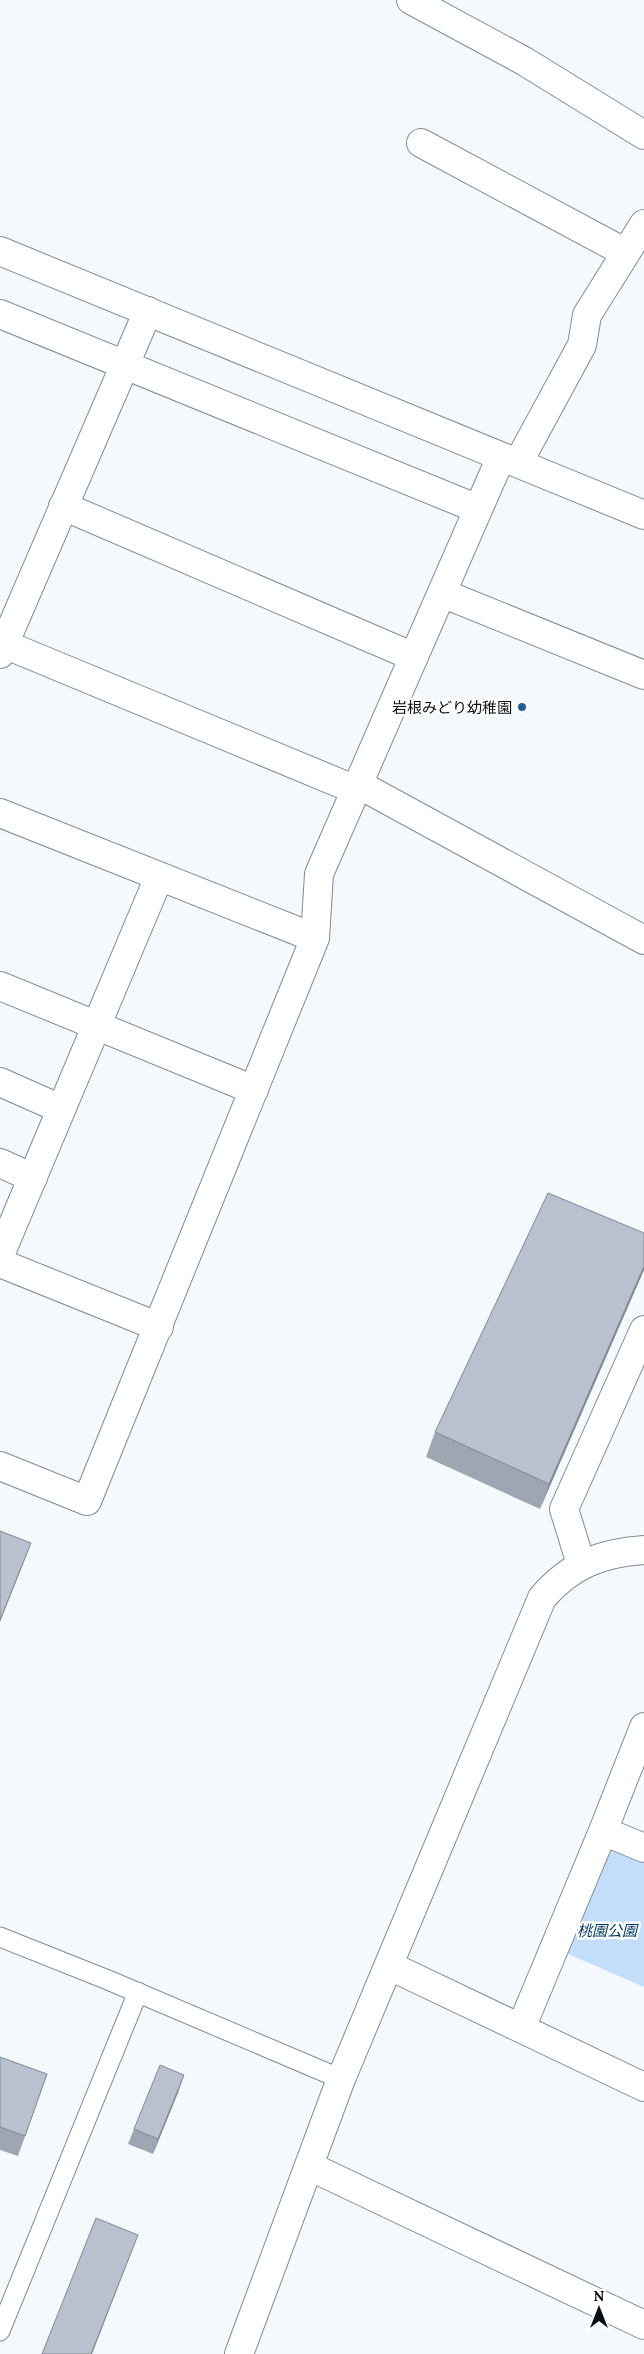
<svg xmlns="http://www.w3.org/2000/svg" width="644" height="2354" viewBox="0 0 644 2354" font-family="Lora,'Noto Sans JP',serif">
<rect width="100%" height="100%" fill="#f4f9fe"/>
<path fill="#c2defa" d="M605,1836L644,1852V1987L559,1950Z"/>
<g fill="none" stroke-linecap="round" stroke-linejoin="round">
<defs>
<path id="lane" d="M0,1937L108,1980L341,2079
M0,2331L138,1992"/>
<path id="street" d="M411,0L524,61L644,135
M421,143L626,253
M0,314L478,509
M518,463L582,345L587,315L644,224
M63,506L414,657
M442,593L644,675
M4,644L356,790
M0,654L148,311
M358,784L644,940
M0,813L315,938
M0,986L254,1090
M0,1082L61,1109
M0,1163L33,1178
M0,1255L159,877
M0,1263L159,1327
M0,1466L87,1501L315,938L319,874L501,457
M581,1564L564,1509L644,1330
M603,1831L644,1848
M390,1966L644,2087
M521,2028L603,1831L644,1727
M309,2166L644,2325"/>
<path id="secondary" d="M0,251L644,515
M239,2354L341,2079L542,1598C570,1565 601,1553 644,1550"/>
</defs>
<use href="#lane" stroke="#818b96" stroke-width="21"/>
<use href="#street" stroke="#818b96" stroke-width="30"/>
<use href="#secondary" stroke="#818b96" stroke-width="30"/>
<use href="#lane" stroke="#fff" stroke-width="19"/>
<use href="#street" stroke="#fff" stroke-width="28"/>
<use href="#secondary" stroke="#fff" stroke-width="28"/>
</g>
<path fill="#9da7b1" d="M644,1233L540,1509L426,1457L435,1432Z
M0,2057L47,2074L18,2156L0,2150Z
M179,2090L153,2154L128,2144L134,2129Z"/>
<path fill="#808890" d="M644,1266V1270L540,1509L549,1484Z
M31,1543L23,1564L0,1622V1620Z
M184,2075L179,2090L153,2154L158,2139Z
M138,2235L92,2354H91Z"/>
<path fill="#b7c2ce" stroke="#808890" d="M548,1193L644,1233V1266L549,1484L435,1432Z
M0,1531L31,1543L0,1620Z
M0,2057L47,2074L25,2136L0,2127Z
M160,2065L184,2075L158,2139L134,2129Z
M96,2218L138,2235L91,2354H42Z"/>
<circle fill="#1d5e94" stroke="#fff" stroke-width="2" cx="522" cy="707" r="5"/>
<g text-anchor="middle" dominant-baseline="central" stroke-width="5" stroke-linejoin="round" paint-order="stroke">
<g font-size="15" fill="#0a0d11" stroke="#fff" text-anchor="end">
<text x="512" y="707">岩根みどり幼稚園</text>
</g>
<g font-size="15" font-style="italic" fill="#033c67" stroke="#fff">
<text x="607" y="1930">桃園公園</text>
</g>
</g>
<g transform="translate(599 2309)" stroke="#ffffff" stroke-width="4" paint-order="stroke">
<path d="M0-4L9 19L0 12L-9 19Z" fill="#0a0d11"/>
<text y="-8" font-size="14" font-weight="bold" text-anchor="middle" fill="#0a0d11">N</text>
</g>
</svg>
